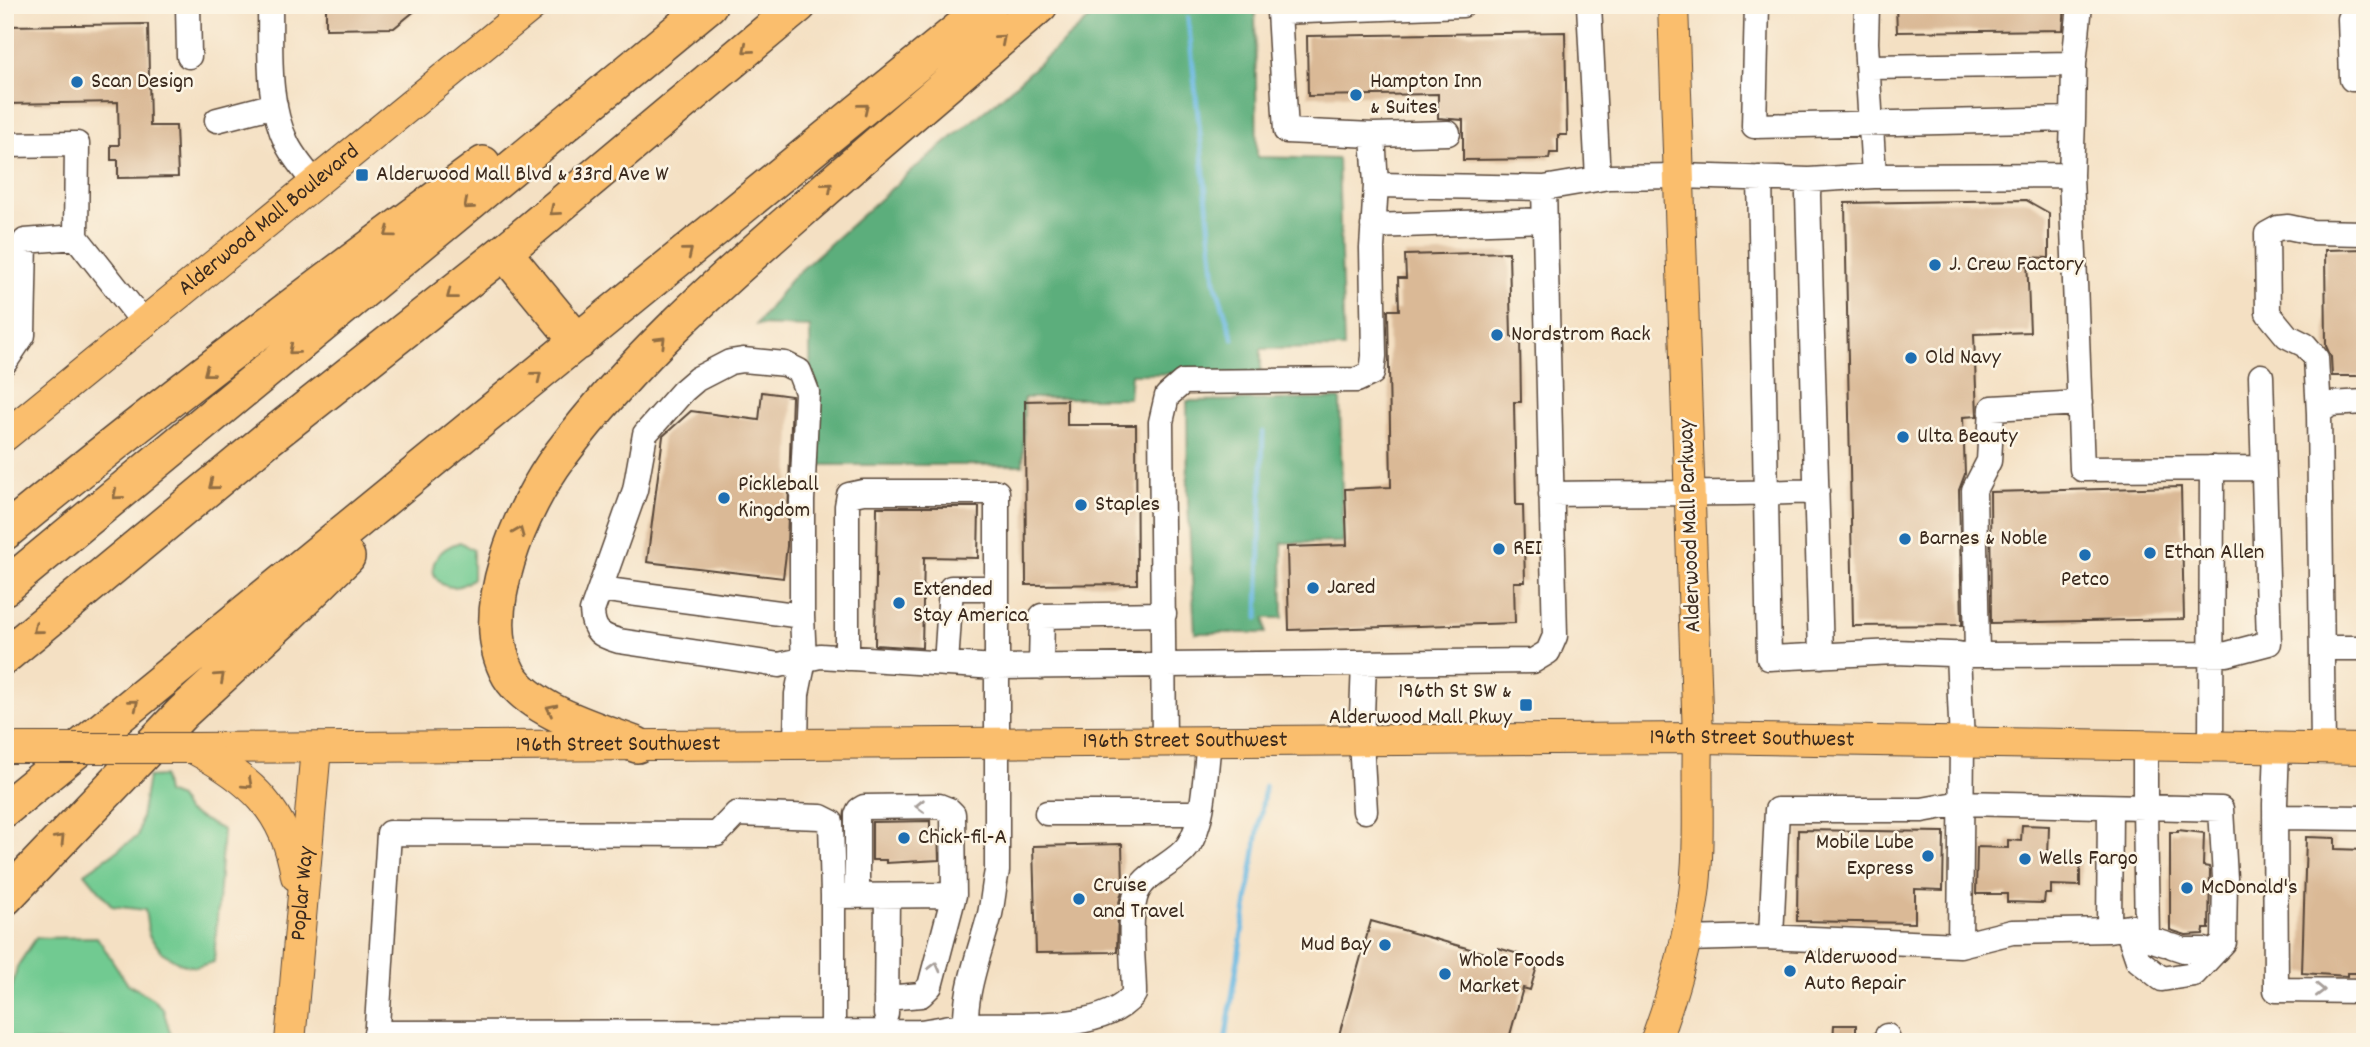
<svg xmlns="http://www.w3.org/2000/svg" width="2370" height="1047" viewBox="0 0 2370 1047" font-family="Dekko,sans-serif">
<rect width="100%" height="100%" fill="#fcf5e5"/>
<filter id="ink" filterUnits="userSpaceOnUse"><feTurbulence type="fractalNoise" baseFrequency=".0143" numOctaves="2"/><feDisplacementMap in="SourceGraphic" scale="14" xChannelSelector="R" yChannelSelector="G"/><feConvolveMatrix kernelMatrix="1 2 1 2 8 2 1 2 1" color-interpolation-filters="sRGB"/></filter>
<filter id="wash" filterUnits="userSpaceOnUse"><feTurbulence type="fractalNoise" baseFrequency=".00686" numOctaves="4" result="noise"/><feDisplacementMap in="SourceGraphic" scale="28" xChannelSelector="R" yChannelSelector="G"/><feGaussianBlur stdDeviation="1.57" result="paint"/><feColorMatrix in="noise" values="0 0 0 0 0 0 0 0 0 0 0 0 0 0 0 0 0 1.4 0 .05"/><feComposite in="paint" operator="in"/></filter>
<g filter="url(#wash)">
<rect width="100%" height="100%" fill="#f4e0c3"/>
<path fill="#71ca91" stroke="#567a58" stroke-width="2" d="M460,542L473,550V578C441,607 409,558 460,542Z
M163,776L166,793L179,798L186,811L223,830L214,962L196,967L182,964L163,953L149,936L145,910L112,906L85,873L138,836L148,777Z
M97,937L127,983L153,999L163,1009L173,1042H7L6,1012L17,967L36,938Z"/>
<path fill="#5cae7b" stroke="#4c6c4c" stroke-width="2" d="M1105,5H1255L1257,157L1338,159L1344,348L1261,349V373L1131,374L1129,398H1024L1023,465H811L810,327L756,325L792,278L910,172L999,99Z
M1340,399L1343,542L1282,543L1283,618H1265L1266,633H1195L1188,503L1187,401Z"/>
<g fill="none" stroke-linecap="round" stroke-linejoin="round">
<path stroke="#67b8e2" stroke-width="5" d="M1188,18L1215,281L1233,339
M1258,618L1263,432
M1225,1042L1265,786"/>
</g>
<g id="blocks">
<path fill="#dab996" d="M326,5H422L394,28L326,29Z
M1896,5H2065L2063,30L1897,32Z
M148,24L150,126H176L178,177L118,178V160H111V145H119L118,102L5,104V26Z
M1565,32L1567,135H1558V153H1550L1549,159L1463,160V120L1438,118V94L1308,96L1307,36Z
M2026,200L2049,213V258L2027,257L2030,332L1974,334L1977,416L1963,417L1965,474L1959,490L1962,625L1853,626L1845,203Z
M2365,249V376H2332L2331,357L2326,346L2325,250Z
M1509,252L1511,337H1520L1521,402H1514L1516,505H1523L1525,582H1514L1515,623L1289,630L1287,547L1347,545L1345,489L1391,487L1388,310H1399L1398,278H1406L1405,255Z
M762,392L792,396L787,546L783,578L647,562L663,436L691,411L759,420Z
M1067,400V425H1136L1137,584L1026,585L1025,401Z
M2181,487L2184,619L1991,623L1990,492Z
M877,507H979L978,558L924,557L922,648L875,645Z
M930,821V830H938L939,860L886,863V860H872V822Z
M2022,825L2049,826L2048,858L2080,859V886L2051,885V894H2045L2044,903L2007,902V894H1976L1977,847L2008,848V840L2021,841Z
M1798,830L1944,832L1943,890L1915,889V923L1797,921Z
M2178,830L2204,833L2203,866L2209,867L2210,871L2209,929H2204L2203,934L2186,935L2170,930V832H2178Z
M2306,837L2335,838V849L2365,850V973H2347V976L2302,973Z
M1122,844L1123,887L1118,907L1117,952L1036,953L1033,846Z
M1371,921L1495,956L1498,948L1539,960L1530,990L1523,988L1508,1042H1337Z
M1834,1025H1856V1042H1833Z"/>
</g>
</g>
<g filter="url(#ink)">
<use href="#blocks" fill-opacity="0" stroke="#574537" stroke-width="2"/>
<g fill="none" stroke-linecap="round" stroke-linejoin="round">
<defs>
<path id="minor" d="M188,5L189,56
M270,5C271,51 266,101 287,144C294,158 305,171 315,183
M1279,5V12L1462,5
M1589,5L1598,179
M1757,5L1754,126L2073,119L2071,175L2082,469L2263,468
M1867,5L1866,43L1874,176
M2350,19L2352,79H2365
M1869,67L2074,64
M2073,119L2074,64L2080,5
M217,120L275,105
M1373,135L1448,133
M5,145L77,144L76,237L144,323
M1760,178L1769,658L1895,652L1977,655L2227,654L2269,643L2261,376
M1809,180L1808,195L1821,656
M1376,185L1544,188L1609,177L1679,176L1809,180L1874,176L2071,175
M1373,226L1545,220
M5,362L23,335L25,241L76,237
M2319,413L2316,358L2305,345L2287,336L2268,313L2267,234L2278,228L2288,227L2312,232L2365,233
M1551,494C1640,492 1729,495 1817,491
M600,589L802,616L804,660L797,694L796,744
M802,616V501L807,392L799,371L785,364L743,360L730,362L697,379L683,391L645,434L635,490L592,611C593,632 601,636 619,641L779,665L820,656L996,667L1533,661L1548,652L1555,636L1544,188
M2322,648H2365
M1977,655L1974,490L1989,461L1992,408L2080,403
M847,658V506L849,495L863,492H997V871C994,885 993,900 990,914C979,956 961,997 967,1041
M1364,663L1361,741L1365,811
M946,664L951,588H996
M1041,667L1042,616L1164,614
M1164,742L1161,422L1167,396L1183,382L1357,380L1372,373L1374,356L1372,248L1376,185L1373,135L1286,131L1279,12
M2211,747L2212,468
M2277,748L2275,804L2276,990L2365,991
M2323,748L2319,413L2330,404L2365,402
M1047,813H1200
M2275,817L2365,818
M857,896V815L859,810L864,807L939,806L949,810L953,814L954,895L930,986L921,995L886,998
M2127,928L2138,960L2162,979L2194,974L2224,942L2225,878L2221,809L2145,807V746
M2109,930L2110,807
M1771,937L1777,810H1922L1961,803L2145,807L2147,938L2165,944
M1685,939L1763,937L1960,945L1962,743L1958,654
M1960,945L2012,932L2109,930L2143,925
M2172,946L2184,950H2204
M886,1014L887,896
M376,1033L920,1032C936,1030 952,1026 968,1025C1015,1023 1104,1034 1134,994C1134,967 1128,924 1135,898C1141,873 1174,866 1188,846C1205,822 1205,772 1209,742
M833,1033V896L954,895
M376,1042L389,833L717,834L736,814L821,817L831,822L833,896
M1884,1042L1887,1036"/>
<g id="major">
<path id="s1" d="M5,436L533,5"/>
<path id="s2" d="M191,748L1698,738L2365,749"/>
<path d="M194,749C250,779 286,810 296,876"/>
<path id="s3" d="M290,1042L316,748"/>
<path d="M1655,1042C1672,996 1686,949 1693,901C1701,848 1696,792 1698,738L1673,5"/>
</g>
<path id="highway" d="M504,252L578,342
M5,532C160,404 321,283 483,164
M5,587L709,5
M5,656L265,441L504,252L799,5
M637,745C599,730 531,712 509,675C474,613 522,506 561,454C630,362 717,284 803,209C881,140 961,73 1040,5
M5,809L989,5
M5,898L183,712L284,619L347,557"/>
</defs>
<use href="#minor" stroke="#574537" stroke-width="27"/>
<use href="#major" stroke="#574537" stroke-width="32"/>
<use href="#highway" stroke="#574537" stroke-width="38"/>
<use href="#minor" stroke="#fff" stroke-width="24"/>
<use href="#major" stroke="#fabe6d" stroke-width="30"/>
<use href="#highway" stroke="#fabe6d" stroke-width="35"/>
<defs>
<path id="major-bridge" d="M5,748H191"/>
</defs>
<use href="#major-bridge" stroke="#574537" stroke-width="32" stroke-linecap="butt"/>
<use href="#major-bridge" stroke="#fabe6d" stroke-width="30"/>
</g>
<defs><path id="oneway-chevron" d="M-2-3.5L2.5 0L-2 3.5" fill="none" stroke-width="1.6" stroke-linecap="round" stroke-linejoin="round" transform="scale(1.75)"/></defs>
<g stroke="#916d42">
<use href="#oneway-chevron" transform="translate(1001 39) rotate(-41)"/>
<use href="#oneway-chevron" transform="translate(747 49) rotate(140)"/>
<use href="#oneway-chevron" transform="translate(864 108) rotate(-39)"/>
<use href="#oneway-chevron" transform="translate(828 187) rotate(-41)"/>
<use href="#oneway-chevron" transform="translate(468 205) rotate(140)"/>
<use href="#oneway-chevron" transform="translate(554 211) rotate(140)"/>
<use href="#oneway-chevron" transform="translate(389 233) rotate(144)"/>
<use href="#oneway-chevron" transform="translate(688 252) rotate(-39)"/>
<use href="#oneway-chevron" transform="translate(451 295) rotate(142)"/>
<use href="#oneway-chevron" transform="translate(661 341) rotate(-45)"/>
<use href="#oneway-chevron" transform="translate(293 350) rotate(140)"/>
<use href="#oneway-chevron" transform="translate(208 372) rotate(142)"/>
<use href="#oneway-chevron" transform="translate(537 376) rotate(-39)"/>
<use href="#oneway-chevron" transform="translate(213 485) rotate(141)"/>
<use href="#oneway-chevron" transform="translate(117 495) rotate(140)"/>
<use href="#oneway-chevron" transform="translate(519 532) rotate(-68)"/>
<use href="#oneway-chevron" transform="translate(37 629) rotate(141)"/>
<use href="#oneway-chevron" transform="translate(220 677) rotate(-42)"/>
<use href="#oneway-chevron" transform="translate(134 704) rotate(-39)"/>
<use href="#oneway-chevron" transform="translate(551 709) rotate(-154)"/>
<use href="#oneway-chevron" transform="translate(248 784) rotate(42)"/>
<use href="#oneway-chevron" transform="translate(60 839) rotate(-46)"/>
</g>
<g stroke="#a79f9a">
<use href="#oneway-chevron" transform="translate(920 806) rotate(179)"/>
<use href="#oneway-chevron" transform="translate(935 967) rotate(-76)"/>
<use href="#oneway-chevron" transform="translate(2320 990) rotate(1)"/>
</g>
</g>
<g fill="#1f6fb2" stroke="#fcf5e5" stroke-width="2.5">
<circle cx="77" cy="82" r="7"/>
<circle cx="1356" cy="95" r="7"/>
<rect x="355" y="168" width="14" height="14" rx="3.5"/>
<circle cx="1935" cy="265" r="7"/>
<circle cx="1497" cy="335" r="7"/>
<circle cx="1911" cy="358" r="7"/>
<circle cx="1903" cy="437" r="7"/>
<circle cx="724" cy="498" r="7"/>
<circle cx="1081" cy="505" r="7"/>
<circle cx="1905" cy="539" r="7"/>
<circle cx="1499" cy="549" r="7"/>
<circle cx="2150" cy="553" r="7"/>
<circle cx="2085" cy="555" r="7"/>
<circle cx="1313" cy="588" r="7"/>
<circle cx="899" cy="603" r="7"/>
<rect x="1519" y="698" width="14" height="14" rx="3.5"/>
<circle cx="904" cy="838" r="7"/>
<circle cx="1928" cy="856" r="7"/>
<circle cx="2025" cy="859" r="7"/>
<circle cx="2187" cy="888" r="7"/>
<circle cx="1079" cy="899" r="7"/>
<circle cx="1385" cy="945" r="7"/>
<circle cx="1790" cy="971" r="7"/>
<circle cx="1445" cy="974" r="7"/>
</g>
<g text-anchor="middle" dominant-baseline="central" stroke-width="5" stroke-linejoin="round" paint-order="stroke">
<g font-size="23" fill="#3b2a1e" stroke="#fcf5e5" text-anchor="start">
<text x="91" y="82">Scan Design</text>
<text x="1370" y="82">Hampton Inn<tspan x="1370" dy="26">&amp; Suites</tspan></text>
<text x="376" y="175">Alderwood Mall Blvd &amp; 33rd Ave W</text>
<text x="1949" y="265">J. Crew Factory</text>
<text x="1511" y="335">Nordstrom Rack</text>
<text x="1925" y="358">Old Navy</text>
<text x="1917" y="437">Ulta Beauty</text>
<text x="738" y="485">Pickleball<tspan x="738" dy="26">Kingdom</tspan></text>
<text x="1095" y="505">Staples</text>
<text x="1919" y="539">Barnes &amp; Noble</text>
<text x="1513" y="549">REI</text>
<text x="2164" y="553">Ethan Allen</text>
<text x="2085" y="580" text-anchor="middle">Petco</text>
<text x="1327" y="588">Jared</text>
<text x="913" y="590">Extended<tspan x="913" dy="26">Stay America</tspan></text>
<text x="1512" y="692" text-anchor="end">196th St SW &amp;<tspan x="1512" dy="26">Alderwood Mall Pkwy</tspan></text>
<text x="918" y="838">Chick-fil-A</text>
<text x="1914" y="843" text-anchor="end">Mobile Lube<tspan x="1914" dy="26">Express</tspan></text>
<text x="2039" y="859">Wells Fargo</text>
<text x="1093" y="886">Cruise<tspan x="1093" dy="26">and Travel</tspan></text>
<text x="2201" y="888">McDonald's</text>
<text x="1371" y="945" text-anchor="end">Mud Bay</text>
<text x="1804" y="958">Alderwood<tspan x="1804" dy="26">Auto Repair</tspan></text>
<text x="1459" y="961">Whole Foods<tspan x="1459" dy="26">Market</tspan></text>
</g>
<g font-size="23" fill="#3b2a1e" stroke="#fcf5e5">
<text stroke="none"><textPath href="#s1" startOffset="341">Alderwood Mall Boulevard</textPath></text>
<text transform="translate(1691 526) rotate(-92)">Alderwood Mall Parkway</text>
<text stroke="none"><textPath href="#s2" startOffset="1561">196th Street Southwest</textPath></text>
<text stroke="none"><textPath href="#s2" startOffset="994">196th Street Southwest</textPath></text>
<text stroke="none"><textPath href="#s2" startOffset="427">196th Street Southwest</textPath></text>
<text stroke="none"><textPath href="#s3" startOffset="149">Poplar Way</textPath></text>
</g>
</g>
<rect width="2370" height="1047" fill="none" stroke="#fcf5e5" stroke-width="28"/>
</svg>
